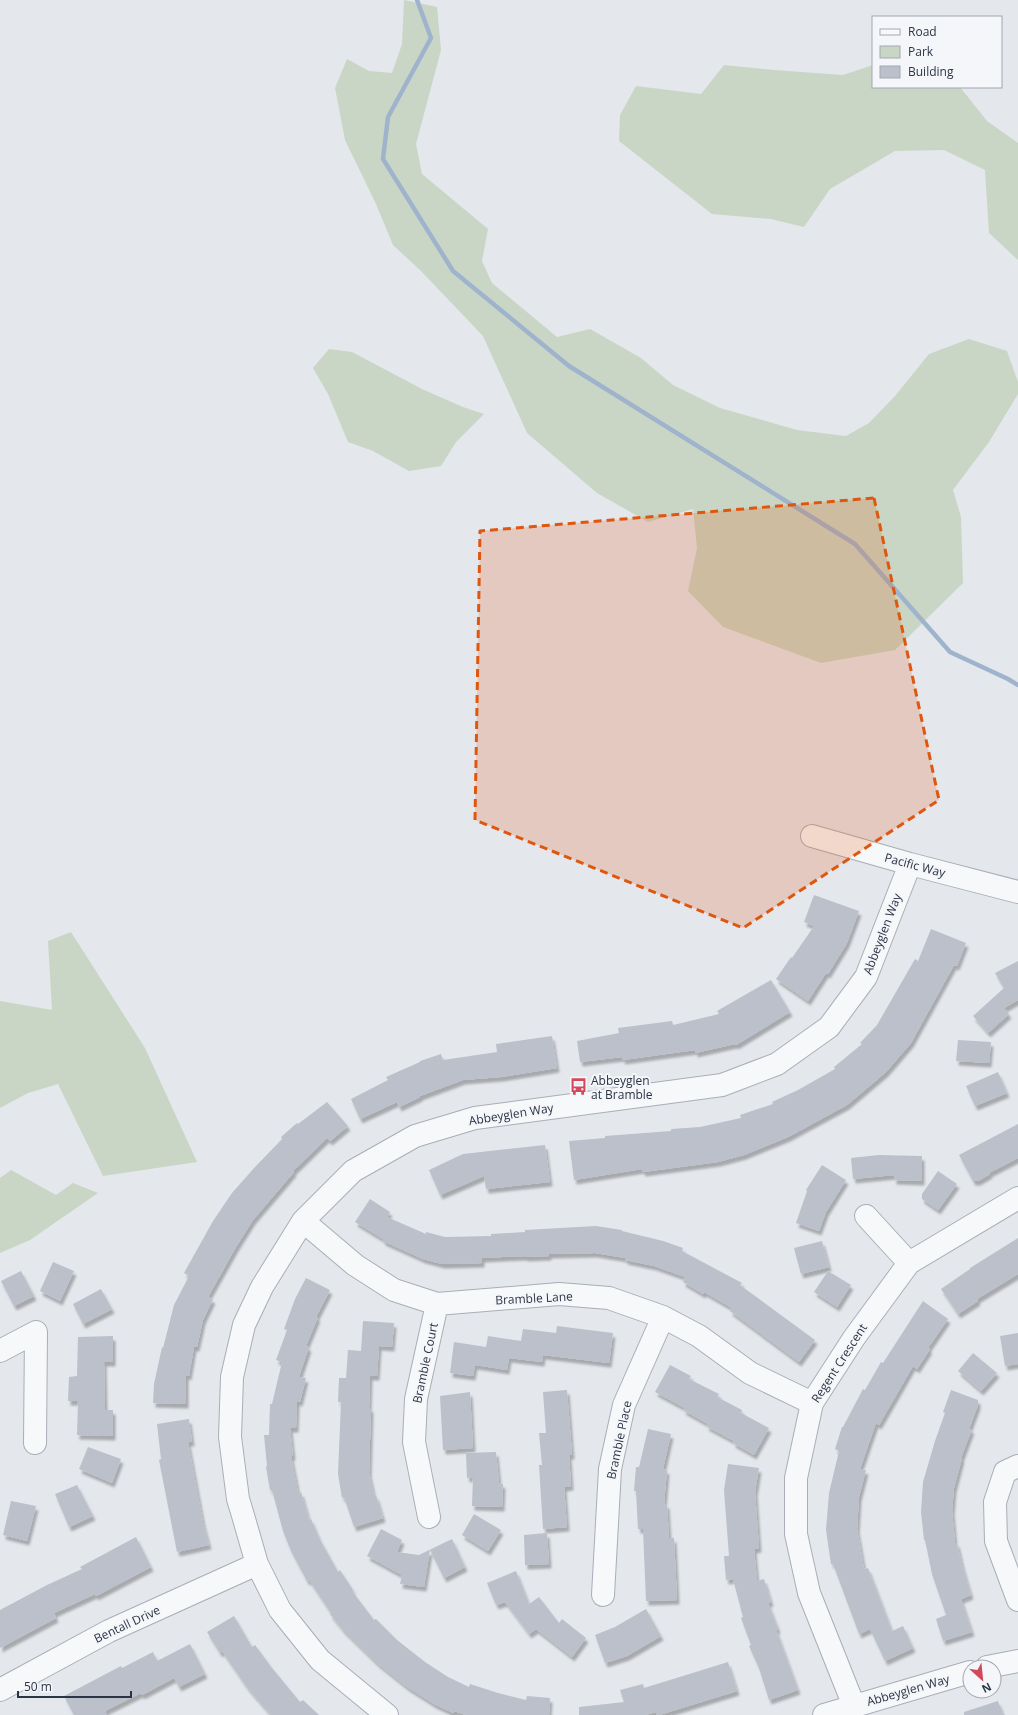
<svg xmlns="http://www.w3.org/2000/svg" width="1018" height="1715" viewBox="0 0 1018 1715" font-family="'Open Sans',sans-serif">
<defs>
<filter id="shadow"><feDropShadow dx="2.5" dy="4.5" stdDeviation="1" flood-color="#0004"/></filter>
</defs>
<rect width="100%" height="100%" fill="#e4e7ec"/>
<path fill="#c9d6c5" d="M404,0L437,7L441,50L416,144L422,174L488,229L482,261L492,283L557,337L590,329L641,358L673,385L720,408L797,430L846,436L869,423L895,396L929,354L969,339L1007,351L1018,382V394L989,442L953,490L961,517L963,583L895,650L821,663L723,627L688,591L697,548L693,509L648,522L597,493L527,433L483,336L421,271L393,245L376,204L345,140L335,88L347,59L369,71L392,73L402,44Z
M724,65L774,70L843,75L873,65V87H960L987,121L1018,143V260L989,233L985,170L944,150L895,151L830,189L804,227L771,219L712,214L619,141L620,115L636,86L701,94Z
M329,349L352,352L424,390L463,407L484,414L456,442L441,466L409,471L373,451L348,442L328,394L313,368Z
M71,932L145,1048L197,1162L103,1176L58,1084L28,1093L0,1108V1001L52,1010L48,941Z
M11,1170L56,1195L73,1183L98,1193L30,1240L0,1253V1178Z"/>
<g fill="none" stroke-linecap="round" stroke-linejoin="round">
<path stroke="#9fb4cc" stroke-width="4.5" d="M417,0L431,38L388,117L383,159L453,271L569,366L855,544L950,652L1008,679L1018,685"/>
</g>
<path fill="#bbc0ca" filter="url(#shadow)" d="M814,895L859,911L847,943L828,974L826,973L808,1001L776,979L791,957L792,958L814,926L804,922Z
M931,929L966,943L957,966L954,965L911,1043L886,1072L847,1105L788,1137L744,1155L718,1162L643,1172L642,1169L574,1180L569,1141L605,1138V1136L671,1131V1129L700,1127L741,1118L740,1115L773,1104L772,1102L798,1090L835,1069L834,1067L862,1044L860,1043L877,1025L915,959L918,961Z
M1018,961V1000L1004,1008L1009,1014L988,1033L973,1016L1004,988L995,973Z
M771,980L790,1012L736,1045L735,1044L695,1053V1050L623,1060L622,1057L580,1062L577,1041L619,1033L618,1028L672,1021L673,1025L719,1014L717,1011Z
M552,1036L557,1068L501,1077L463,1080L420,1096V1097L399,1107L397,1102L360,1119L351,1099L388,1080L386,1077L420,1062V1061L441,1054L443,1060L497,1052L496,1044Z
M958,1040L991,1042L989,1063L956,1061Z
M998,1072L1007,1093L975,1106L966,1086Z
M327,1102L348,1126L330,1141L327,1138L293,1171L294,1172L253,1220L236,1247L208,1297L213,1299L203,1320L197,1347H194L189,1376L186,1375V1404L153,1403L154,1384L162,1347L163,1348L174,1305L189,1276L184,1273L213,1221L232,1193L255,1167L282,1139L281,1137L297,1123L298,1124Z
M1018,1124V1158L989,1173L990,1174L978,1181H973L959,1155Z
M545,1145L550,1182L486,1189L484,1176L440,1195L429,1170L463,1154Z
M879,1155L922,1156V1181L894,1180V1175L853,1179L851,1158Z
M822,1165L846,1180L826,1212L819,1231L796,1223L807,1191L806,1190Z
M938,1171L957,1184L938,1210L922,1199V1194Z
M370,1199L390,1212L387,1217L426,1234V1232L445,1237L491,1236V1234L525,1232V1230L596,1226L622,1230V1231L663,1241L683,1248L682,1251L742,1283L740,1285L815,1340L799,1362L730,1311L732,1308L704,1292L703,1294L683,1282L685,1277L654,1266L625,1260V1258L595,1253L549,1254V1256L525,1257V1256L482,1258V1263L442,1264L423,1259L383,1241V1239L355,1222Z
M1018,1238V1274L977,1299L978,1301L958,1314L941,1289L970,1269V1268Z
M822,1241L829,1267L801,1274L794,1248Z
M53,1262L74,1271L60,1301L40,1291Z
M21,1271L34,1296L14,1306L1,1281Z
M828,1271L851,1285L837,1307L814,1292Z
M306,1278L330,1290L316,1317H318L306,1346L309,1347L299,1377L306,1378L300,1402L297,1401L296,1428H290L293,1456H291L298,1493L301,1492L309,1520L311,1519L319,1538L338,1572L340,1570L353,1590L352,1591L374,1620L376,1619L397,1640L425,1662L448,1677L469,1687L470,1684L498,1693L526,1700L527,1696L550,1698L549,1715H466L454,1711L453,1713L434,1704L407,1687L377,1663L343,1630L330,1614L331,1613L309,1580L307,1581L291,1551L283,1531L272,1490H270L266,1467L267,1466L264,1435H269L270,1404H272L282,1362L276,1360L287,1330L284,1329L295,1299Z
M101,1289L112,1309L83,1324L73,1304Z
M923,1301L948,1319L928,1348L930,1349L917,1369L913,1366L879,1425L876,1423L860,1469L866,1470L859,1497L857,1529L864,1569L868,1568L892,1631L903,1626L913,1648L885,1661L870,1629L859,1634L833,1564H831L826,1530L829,1493L839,1451L835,1449L842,1427H843L863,1389L865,1390L881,1362L883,1363Z
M363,1321L394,1323L392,1347L379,1346L377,1376H370L369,1408H371L369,1473L374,1496L376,1495L383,1518L354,1527L344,1497L342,1498L338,1474L341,1402H338L339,1378H346L348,1350L361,1351Z
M557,1326L613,1333L609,1363L543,1355L542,1362L509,1358L507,1370L475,1365L473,1376L450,1373L454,1342L486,1347L488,1336L521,1341L523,1329L556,1333Z
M1018,1333V1364L1005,1366L1000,1336Z
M113,1336V1362H104L105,1410H113V1436L77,1435L78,1401H68L69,1377L77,1376L78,1337Z
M973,1353L997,1373L981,1391L958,1371Z
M670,1365L691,1376L689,1379L719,1394L717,1397L742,1410L741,1413L769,1428L754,1455L733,1443L734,1441L706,1426L708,1424L683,1410L685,1408L655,1392Z
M567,1390L572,1455H569L571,1486L564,1487L567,1527L543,1529L539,1465H542L539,1433H546L543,1392Z
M951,1390L978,1400V1405L969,1429H972L961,1458H962L954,1488L952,1511L955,1543H957L962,1565L971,1595L961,1599L972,1632L943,1641L936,1619L946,1615L932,1574L925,1540H924L921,1512L923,1482L935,1441L945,1413L943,1412Z
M470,1392L473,1448L443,1450L440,1396Z
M189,1419L192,1442H188L203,1523L209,1545L177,1552L159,1460L161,1459L157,1424Z
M648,1429L671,1434L663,1469L667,1470L664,1504H667L669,1538H674L677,1600L646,1601L643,1529H638L636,1491H634L636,1467H639Z
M88,1447L121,1459L112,1483L79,1469Z
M496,1452L499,1483L503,1484L502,1507L472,1506L473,1477L467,1478L466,1453Z
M728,1464L759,1468L755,1492L759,1548L754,1549L757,1581L764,1579L771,1602L768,1603L778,1629L776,1630L798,1690L769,1700L759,1668L749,1646L751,1645L741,1618L743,1617L733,1579L726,1580L724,1556H729L724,1490Z
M77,1485L93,1516L69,1527L55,1494Z
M11,1501L36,1506L27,1541L3,1535Z
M474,1514L501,1530L488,1551L462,1535Z
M381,1529L402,1540L397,1552L419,1555L452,1539L465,1567L444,1578L430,1550L424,1587L400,1584L402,1575L367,1556Z
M547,1533L549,1564L525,1565L524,1535Z
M136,1537L151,1567L96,1596L95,1594L54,1613L56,1618L0,1648V1610L47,1585L82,1569L80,1567Z
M516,1571L529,1604L539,1597L559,1623L562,1619L586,1638L572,1657L536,1629L529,1634L505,1602L496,1605L487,1583Z
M646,1609L661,1636L627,1656L605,1663L595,1635L615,1627Z
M234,1616L252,1647L255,1645L272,1668L300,1702L303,1700L319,1715H271L246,1686L222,1651L220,1653L207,1632Z
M190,1644L205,1674L179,1687L174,1678L142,1695L141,1693L105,1711L107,1715H74L64,1696L121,1666L122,1668L153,1652L157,1661Z
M728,1662L737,1691L659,1715H657L656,1712L645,1715H579V1707L624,1702L620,1690L643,1684L644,1688Z
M998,1701L1003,1715H964V1712Z"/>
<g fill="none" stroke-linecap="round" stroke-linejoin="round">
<defs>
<path id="minor" d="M812,836L910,864L1018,892
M866,1216L909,1263
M303,1221L355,1265L394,1290L437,1304L559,1294L609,1298L663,1317L699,1336L750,1373L812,1403
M0,1351L36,1332L35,1443
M1018,1466L1005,1472L995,1502L996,1541L1018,1600
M429,1517L414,1442L416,1399L437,1304
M603,1595L610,1469L624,1405L663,1317
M987,1667L1018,1661
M0,1690L109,1631L257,1564
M854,1706L809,1593L796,1534V1478L812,1403L854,1338L909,1263L1018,1198
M387,1715L320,1660L280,1610L257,1564L242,1512L238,1499L230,1437L232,1377L244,1325L262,1287L303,1221L353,1171L415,1136L475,1118L722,1085L777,1064L829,1027L866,977L910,864
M824,1715L970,1672"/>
</defs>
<use href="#minor" stroke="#a9aeb7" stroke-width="24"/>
<use href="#minor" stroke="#f7f8fa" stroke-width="22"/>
</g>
<path fill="#df570f" fill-opacity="0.2" stroke="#df570f" stroke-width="3" stroke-dasharray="8 5" stroke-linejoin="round" d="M874,498L939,800L743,928L475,820L480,531Z"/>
<defs>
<symbol id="bus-bare" viewBox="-9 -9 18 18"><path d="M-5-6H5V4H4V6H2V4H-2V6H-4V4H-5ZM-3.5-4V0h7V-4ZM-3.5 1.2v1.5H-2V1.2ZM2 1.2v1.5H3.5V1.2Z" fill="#d1495b" stroke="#f4f6f9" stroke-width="2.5" paint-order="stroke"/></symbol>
</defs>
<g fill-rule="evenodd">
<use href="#bus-bare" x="566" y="1074" width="25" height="25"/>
</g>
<g text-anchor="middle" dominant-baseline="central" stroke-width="4" stroke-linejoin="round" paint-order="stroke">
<g font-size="12" fill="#2b3445" stroke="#f4f6f9">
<text transform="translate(915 865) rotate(15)">Pacific Way</text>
<text transform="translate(882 934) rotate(-69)">Abbeyglen Way</text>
<text transform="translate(511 1114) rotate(-9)">Abbeyglen Way</text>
<text transform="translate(534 1298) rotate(-3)">Bramble Lane</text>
<text transform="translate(425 1363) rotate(-78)">Bramble Court</text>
<text transform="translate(839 1363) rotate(-57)">Regent Crescent</text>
<text transform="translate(619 1440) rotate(-78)">Bramble Place</text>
<text transform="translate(127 1624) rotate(-25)">Bentall Drive</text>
<text transform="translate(908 1690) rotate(-16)">Abbeyglen Way</text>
</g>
<g font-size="12" fill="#2b3445" stroke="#f4f6f9" text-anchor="start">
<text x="591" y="1080">Abbeyglen<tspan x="591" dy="14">at Bramble</tspan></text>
</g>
</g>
<rect x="872" y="16" width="130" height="72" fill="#f4f6f9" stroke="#a4a8b1"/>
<rect x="880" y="29" width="20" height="6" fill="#f7f8fa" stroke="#a4a8b1"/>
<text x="908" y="36" font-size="12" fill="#2b3445">Road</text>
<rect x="880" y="46" width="20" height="12" fill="#c9d6c5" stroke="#a4a8b1"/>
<text x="908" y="56" font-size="12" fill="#2b3445">Park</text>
<rect x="880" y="66" width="20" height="12" fill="#bbc0ca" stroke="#a4a8b1"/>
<text x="908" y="76" font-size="12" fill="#2b3445">Building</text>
<g transform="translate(982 1679) rotate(153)"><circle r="19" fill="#f4f6f9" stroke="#a4a8b1"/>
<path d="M0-3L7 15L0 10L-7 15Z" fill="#d1495b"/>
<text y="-6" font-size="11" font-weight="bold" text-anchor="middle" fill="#2b3445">N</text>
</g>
<path d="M18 1691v6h113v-6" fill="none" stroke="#2b3445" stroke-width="2"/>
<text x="24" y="1691" font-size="12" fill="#2b3445" stroke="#f4f6f9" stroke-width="3" paint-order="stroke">50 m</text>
</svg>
